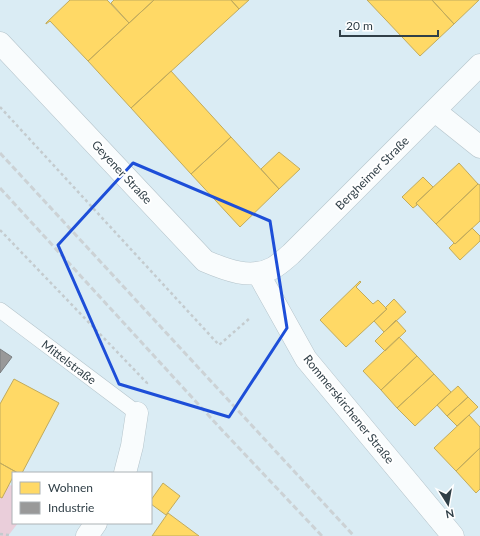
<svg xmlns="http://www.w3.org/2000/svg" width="480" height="536" viewBox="0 0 480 536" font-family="Lato,sans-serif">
<rect width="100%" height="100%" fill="#daecf4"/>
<path fill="#eaceda" d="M0,482L13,486V523H18L8,536H0Z"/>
<path fill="#ffd966" stroke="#c1ab5d" d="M70,0H107L129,23L88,61L50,21L46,24V23Z
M114,0H154L129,23L111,3Z
M154,0H231L239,9L131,108L88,61Z
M231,0H249L239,9Z
M367,0H432L454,24L420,56Z
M432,0H479L454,24Z
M171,71L231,137L191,174L131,108Z
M231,137L279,189L240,227L191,174Z
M279,152L300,169L279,189L261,169Z
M459,163L478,184L436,224L416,203Z
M423,177L433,187L416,203L417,205L413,208L402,197Z
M478,184L480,185V221L455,244L436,224Z
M472,228L480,236V241L460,260L449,248L454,243L455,244Z
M360,281L361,282L356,287L373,304L378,300L387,309L346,347L320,320Z
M394,299L406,312L384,332L374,321L387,309L385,308Z
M396,320L406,331L385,351L375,341Z
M399,337L417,356L381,390L363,371Z
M417,356L434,374L397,408L381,390Z
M434,374L451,392L415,426L397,408Z
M14,379L59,403L22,473H18L0,463V404Z
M458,386L468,397L447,416L437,405Z
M468,397L478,407L457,426L447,416Z
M469,415L480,427V448L456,471L434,448Z
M480,448V489L476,493L456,471Z
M0,463L16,472L13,473V477L2,498L0,497Z
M163,483L180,496L166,515L151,504V500Z
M168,513L199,536H152Z"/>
<path fill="#999" stroke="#7a7e80" d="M0,349L12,357L0,373Z"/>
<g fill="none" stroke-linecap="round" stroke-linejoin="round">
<defs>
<path id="lane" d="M0,310L137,413"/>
<path id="street" d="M435,111L480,147
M258,273L306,359L453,536
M125,473L132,446L137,413
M87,536L96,523"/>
<path id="secondary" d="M0,43L205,261C226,270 251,280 273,268C280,264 285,259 291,254L480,65"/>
</defs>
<use href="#lane" stroke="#b5c4cb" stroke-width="16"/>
<use href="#street" stroke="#b5c4cb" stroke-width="23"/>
<use href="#secondary" stroke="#b5c4cb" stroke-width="23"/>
<path stroke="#c4cbce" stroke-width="2.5" stroke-dasharray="3 3" stroke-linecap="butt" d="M0,107L219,345L250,318
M0,230L147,383L146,386
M0,534L9,535"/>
<use href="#lane" stroke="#f9fcfd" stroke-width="15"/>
<use href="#street" stroke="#f9fcfd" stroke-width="22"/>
<use href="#secondary" stroke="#f9fcfd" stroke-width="22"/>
<path stroke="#ccd2d5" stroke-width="3" stroke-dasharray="6 3" stroke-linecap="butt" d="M0,153L354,536
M0,188L221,429L322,536"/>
</g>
<path fill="none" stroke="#1d4ed8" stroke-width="3" stroke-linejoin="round" d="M133,163L270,221L287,328L229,417L119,384L58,245Z"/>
<g text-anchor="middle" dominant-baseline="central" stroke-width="4" stroke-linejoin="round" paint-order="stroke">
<g font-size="12" fill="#303f47" stroke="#fff">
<text transform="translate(122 172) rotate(47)">Geyener Straße</text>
<text transform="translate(372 173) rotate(-45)">Bergheimer Straße</text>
<text transform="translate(69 362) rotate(37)">Mittelstraße</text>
<text transform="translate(349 409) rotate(51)">Rommerskirchener Straße</text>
</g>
</g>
<rect x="12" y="472" width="140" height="52" fill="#ffffff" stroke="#acb2b5"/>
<rect x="20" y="482" width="20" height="12" fill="#ffd966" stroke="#acb2b5"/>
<text x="48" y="492" font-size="12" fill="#303f47">Wohnen</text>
<rect x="20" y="502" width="20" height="12" fill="#999999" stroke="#acb2b5"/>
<text x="48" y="512" font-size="12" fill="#303f47">Industrie</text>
<g transform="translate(448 504) rotate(169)" stroke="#ffffff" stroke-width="3" paint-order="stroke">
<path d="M0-3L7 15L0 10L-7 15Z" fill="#303f47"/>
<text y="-6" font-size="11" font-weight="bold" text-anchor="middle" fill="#303f47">N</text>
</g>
<path d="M340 30v6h98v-6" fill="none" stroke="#303f47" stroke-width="2"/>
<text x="346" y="30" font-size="12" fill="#303f47" stroke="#ffffff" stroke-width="3" paint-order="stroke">20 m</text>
</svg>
